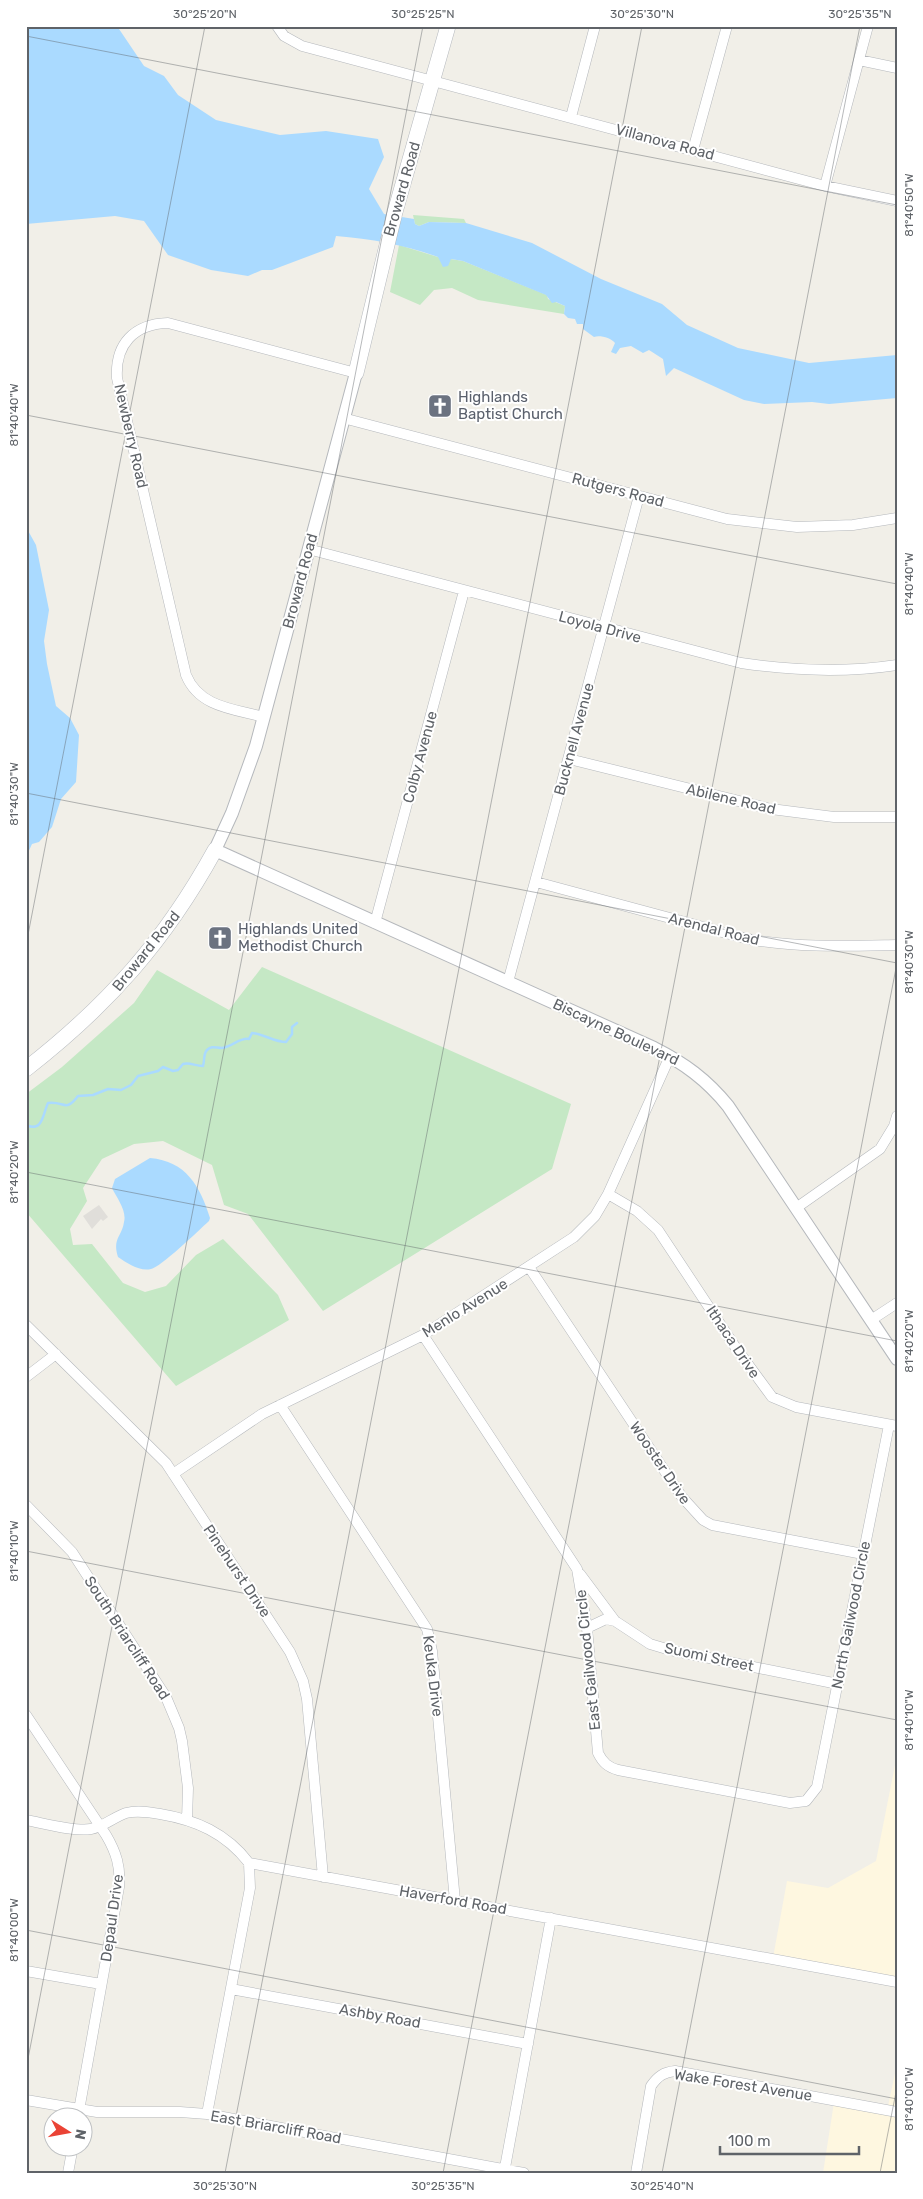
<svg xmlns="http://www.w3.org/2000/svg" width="923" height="2199" viewBox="0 0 923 2199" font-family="Rubik,sans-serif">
<rect width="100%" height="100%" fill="#f1efe8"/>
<path fill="#fef7e0" d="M897,1755V1986L772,1963L787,1881L828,1888L876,1861Z
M897,2064V2173H823L835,2096L888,2106Z"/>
<path fill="#e0deda" d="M99,1205L108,1217L103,1221L101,1219L92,1229L83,1216Z"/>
<path fill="#c5e8c5" d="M413,215L464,219L466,223L429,222L419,226L415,224Z
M399,245L438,257L463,261L547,295L548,299L565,306L564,314L478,300L452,288L434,290L420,305L390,292Z
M262,967L571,1104L552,1169L323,1311L248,1214L224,1205L212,1165L163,1141L134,1144L102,1159L83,1188L87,1201L70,1229L73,1245L92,1244L123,1283L145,1292L166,1286L196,1255L223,1239L278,1295L289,1320L176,1386L26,1212V1178L29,1161L26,1158V1094L62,1067L134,1003L157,970L229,1010Z"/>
<path fill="#aadaff" d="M26,26H117L144,66L164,76L178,95L216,120L280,135L326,131L378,139L384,157L369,189L384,214L414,219L415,224L419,226L429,222L466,223L532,243L601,279L662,304L687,325L738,348L809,363L897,355V398L829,404L812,402L764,404L744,400L674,368L666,376L663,359L649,350L643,353L631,346L620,348L616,354L611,352L615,343C611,338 600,335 594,337L583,329V324H577L575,319L568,318L564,314L565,306L556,302L552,303L546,295L463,261L451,259L448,266L443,267L438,257C405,245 372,239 336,236L333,247L272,270H262L248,276L211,270L168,255L144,221L115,216L26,224Z
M26,527L36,545L49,610L44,641L47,664L56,706L70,718L79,735L76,782L61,799L52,827L39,842L32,844L26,857Z
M150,1158C186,1161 200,1186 210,1218L209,1221C198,1231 161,1267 151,1269C140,1272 127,1263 118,1257C112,1238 122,1237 124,1222C127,1211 117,1198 112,1188L115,1179Z"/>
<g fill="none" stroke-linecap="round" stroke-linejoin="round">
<path stroke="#aadaff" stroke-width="2.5" d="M26,1100V1108
M26,1125C43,1133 43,1113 48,1103C65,1101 65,1113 78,1096L93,1095L108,1089L121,1090L131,1085L138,1076L158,1071L163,1067L173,1071L178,1070L183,1064C190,1062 195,1066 203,1066C205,1060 203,1054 207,1050C212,1045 216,1048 222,1048C232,1047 240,1037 249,1039L252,1033C264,1034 274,1042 286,1042L292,1034V1027L297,1023"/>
<defs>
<path id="minor" d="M277,26L284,36L302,46L825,186L897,201
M859,60L897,68
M571,117L595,26
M693,150L727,26
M825,186L868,26
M343,418L727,519L797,527L853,525L897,518
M308,549L741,663C794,671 844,673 897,665
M264,717C233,709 199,707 186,675L117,378C115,344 134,324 168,323L356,373
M569,759L771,809L834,817H897
M536,882L748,939C797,948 847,946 897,945
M375,923L464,591
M508,982L639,496
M608,1194L637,1211L658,1230L736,1348L772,1397L796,1407L897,1426
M796,1208L880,1149L894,1126L897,1116
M529,1267L682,1497L703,1520L712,1525L863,1554
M871,1320L897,1303
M26,1325L166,1463L290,1652L303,1681L307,1699L323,1877
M423,1335L577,1569L587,1628L598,1753C603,1763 608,1767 618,1770L790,1803L806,1801L817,1787L889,1425
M26,1377L56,1354
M280,1405L427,1629L432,1651L455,1901
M173,1474L262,1414L423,1335L574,1237L595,1216L608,1194L670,1056
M26,1505L72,1552L166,1697L179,1728L182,1741L188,1788L187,1820
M580,1574L615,1621
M587,1628L606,1619L615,1621L650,1644L670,1650L838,1684
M26,1715L106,1835C116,1852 121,1867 119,1887L78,2116
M26,1820C43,1823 74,1832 91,1829C103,1827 114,1817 126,1813C137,1810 149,1812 160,1814C196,1820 226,1833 249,1863L897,1982
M26,1971L101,1984
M231,1989L528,2044
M26,2100L97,2112H180L207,2114L524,2173
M207,2114L250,1888L249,1863
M68,2173L73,2146
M504,2173L551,1918
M636,2173L651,2086C658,2076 664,2072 675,2071L897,2112"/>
<path id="tertiary" d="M356,373L256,746L232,813L215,850L654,1048C684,1063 707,1080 728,1106L897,1359"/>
<path id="secondary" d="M356,373L395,212L448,26
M26,1069C108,1005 165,941 215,850"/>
</defs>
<use href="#minor" stroke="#b5b8bc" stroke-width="11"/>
<use href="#tertiary" stroke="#b5b8bc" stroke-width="14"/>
<use href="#secondary" stroke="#b6babf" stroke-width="16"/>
<use href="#minor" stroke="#fff" stroke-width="10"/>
<use href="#tertiary" stroke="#fff" stroke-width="12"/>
<use href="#secondary" stroke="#fff" stroke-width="15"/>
</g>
<path fill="none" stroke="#5f6368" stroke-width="1" stroke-opacity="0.45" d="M26,36L897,205M26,415L897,584M26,793L897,963M26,945L205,26M26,1172L897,1341M26,1551L897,1720M26,1930L897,2099M26,2069L423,26M225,2173L642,26M443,2173L860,26M662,2173L897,963M880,2173L897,2087"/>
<defs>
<symbol id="church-square" viewBox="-11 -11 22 22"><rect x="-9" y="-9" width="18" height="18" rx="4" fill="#6b7280" stroke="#fff"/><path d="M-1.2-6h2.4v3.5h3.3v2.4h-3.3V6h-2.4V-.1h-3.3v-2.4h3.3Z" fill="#fff"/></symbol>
</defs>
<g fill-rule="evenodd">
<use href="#church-square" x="426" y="392" width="28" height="28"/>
<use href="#church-square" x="206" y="924" width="28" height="28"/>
</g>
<g text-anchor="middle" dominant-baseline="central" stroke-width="4" stroke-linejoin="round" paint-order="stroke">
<g font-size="15" fill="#5f6368" stroke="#fff">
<text transform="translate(665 142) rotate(15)">Villanova Road</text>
<text transform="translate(402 189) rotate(-74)">Broward Road</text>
<text transform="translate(131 436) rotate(77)">Newberry Road</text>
<text transform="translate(618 490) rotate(15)">Rutgers Road</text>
<text transform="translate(300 581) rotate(-75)">Broward Road</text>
<text transform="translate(600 627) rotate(15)">Loyola Drive</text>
<text transform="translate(574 739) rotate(-75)">Bucknell Avenue</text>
<text transform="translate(420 757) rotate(-75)">Colby Avenue</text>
<text transform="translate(731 799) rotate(13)">Abilene Road</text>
<text transform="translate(714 929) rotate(14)">Arendal Road</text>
<text transform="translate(146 951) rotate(-51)">Broward Road</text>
<text transform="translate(616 1032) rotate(25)">Biscayne Boulevard</text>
<text transform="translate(465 1308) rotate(-32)">Menlo Avenue</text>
<text transform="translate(733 1342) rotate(56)">Ithaca Drive</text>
<text transform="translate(660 1463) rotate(56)">Wooster Drive</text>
<text transform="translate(237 1571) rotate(56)">Pinehurst Drive</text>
<text transform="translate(851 1615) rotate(-79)">North Gailwood Circle</text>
<text transform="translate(127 1638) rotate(57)">South Briarcliff Road</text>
<text transform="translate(709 1657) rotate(12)">Suomi Street</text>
<text transform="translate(588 1660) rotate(-96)">East Gailwood Circle</text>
<text transform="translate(433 1676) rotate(83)">Keuka Drive</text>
<text transform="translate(453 1900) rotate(10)">Haverford Road</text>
<text transform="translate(112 1918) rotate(-82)">Depaul Drive</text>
<text transform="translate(380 2016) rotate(10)">Ashby Road</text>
<text transform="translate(743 2085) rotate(9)">Wake Forest Avenue</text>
<text transform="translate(276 2127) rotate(10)">East Briarcliff Road</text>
</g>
<g font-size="15" fill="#5b616d" stroke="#fff" text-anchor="start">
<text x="458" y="397">Highlands<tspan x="458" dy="17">Baptist Church</tspan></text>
<text x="238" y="929">Highlands United<tspan x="238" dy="17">Methodist Church</tspan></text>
</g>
</g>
<rect width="923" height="2199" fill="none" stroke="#ffffff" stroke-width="55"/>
<g transform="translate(68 2132) rotate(101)"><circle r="24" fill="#ffffff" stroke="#bfc1c3"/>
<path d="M0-4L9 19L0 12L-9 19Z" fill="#ea4335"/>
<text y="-8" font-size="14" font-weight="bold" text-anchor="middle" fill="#5f6368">N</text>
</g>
<path d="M720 2146v8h139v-8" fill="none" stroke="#5f6368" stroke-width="2.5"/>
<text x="728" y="2146" font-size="15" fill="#5f6368" stroke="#ffffff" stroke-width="4" paint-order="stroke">100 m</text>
<rect x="28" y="28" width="868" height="2144" fill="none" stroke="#5f6368" stroke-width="2"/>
<g font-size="12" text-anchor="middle" fill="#5f6368">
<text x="205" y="18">30°25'20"N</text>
<text x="423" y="18">30°25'25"N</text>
<text x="642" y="18">30°25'30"N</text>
<text x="860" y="18">30°25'35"N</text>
<text transform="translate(909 205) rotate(-90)" y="4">81°40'50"W</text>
<text transform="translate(14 415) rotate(-90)" y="4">81°40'40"W</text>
<text transform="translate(909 584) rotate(-90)" y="4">81°40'40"W</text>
<text transform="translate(14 794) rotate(-90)" y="4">81°40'30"W</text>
<text transform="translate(909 962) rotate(-90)" y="4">81°40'30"W</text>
<text transform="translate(14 1172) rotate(-90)" y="4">81°40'20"W</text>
<text transform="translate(909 1341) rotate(-90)" y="4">81°40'20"W</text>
<text transform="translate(14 1551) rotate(-90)" y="4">81°40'10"W</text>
<text transform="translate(909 1720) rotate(-90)" y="4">81°40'10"W</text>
<text transform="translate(14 1930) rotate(-90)" y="4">81°40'00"W</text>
<text transform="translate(909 2099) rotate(-90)" y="4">81°40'00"W</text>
<text x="225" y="2190">30°25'30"N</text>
<text x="443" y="2190">30°25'35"N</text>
<text x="662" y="2190">30°25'40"N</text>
</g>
</svg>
